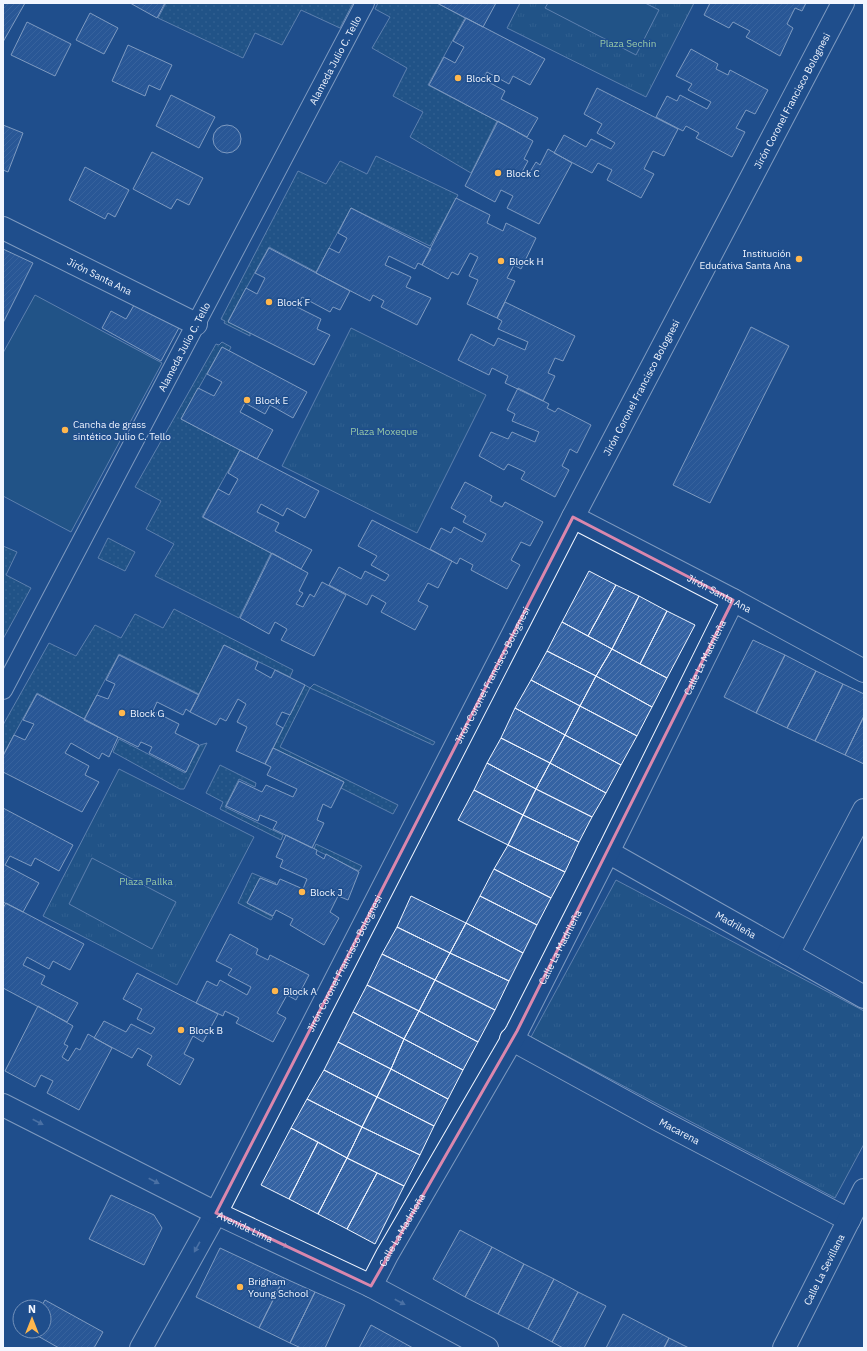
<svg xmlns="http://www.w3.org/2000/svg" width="867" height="1351" viewBox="0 0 867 1351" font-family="'IBM Plex Sans',sans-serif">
<defs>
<pattern id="grass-dots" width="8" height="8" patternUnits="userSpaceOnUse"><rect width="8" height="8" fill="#245a82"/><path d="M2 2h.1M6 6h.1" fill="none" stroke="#447295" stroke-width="1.8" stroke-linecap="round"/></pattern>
<pattern id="park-tufts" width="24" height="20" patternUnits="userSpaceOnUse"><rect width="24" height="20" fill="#245a82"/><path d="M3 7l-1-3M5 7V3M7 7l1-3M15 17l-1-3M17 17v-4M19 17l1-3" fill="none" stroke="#447295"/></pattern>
<pattern id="building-hatch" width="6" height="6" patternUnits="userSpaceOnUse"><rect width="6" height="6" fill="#3563a3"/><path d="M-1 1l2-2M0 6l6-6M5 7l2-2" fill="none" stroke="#537ab1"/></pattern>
</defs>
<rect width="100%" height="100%" fill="#1f4e8c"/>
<path fill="url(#grass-dots)" stroke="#a8bbd7" d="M166,3H353L340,28L301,10L282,45L255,33L243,58L158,18Z
M378,3H437L465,18L428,85L497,121L471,173L410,137L423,112L393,96L407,68L372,48L390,17L375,9Z
M376,156L458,195L430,246L351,208L316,272L269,247L228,321L250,333V336L224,323L225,321L221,319L298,171L326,184L340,161L367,174Z
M222,342L231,347L229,351L222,347L181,419L240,450L202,517L271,553L239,618L155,576L174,544L146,529L161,501L135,487L216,344L219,345Z
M108,538L135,552L125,571L98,558Z
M3,546L17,552L6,575L31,588L3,639Z
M174,609L293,670L290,677L224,645L199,694L119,654L84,719L37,693L3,755V725L49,643L76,656L95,625L121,638L135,614L163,628Z
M314,684L435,742L433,745L310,688L280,747L398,805L393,814L341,788L344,782L273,748L305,685L310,688Z
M119,739L185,773L200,745L207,743L184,789H180L113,752Z
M220,765L256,783L255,787L239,779L225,807L283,835L281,840L220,809L223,802L206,793Z
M316,844L362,866L359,871L314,849Z
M252,873L276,883L275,884L260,878L247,903L273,917L271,920L238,903Z"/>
<path fill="url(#park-tufts)" stroke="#a8bbd7" d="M520,3H694L646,97L507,28Z
M351,328L486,395L417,533L282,466Z
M119,769L254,837L177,985L43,916Z
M616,880L864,1011V1144L835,1198L531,1037Z"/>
<path fill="#245a82" stroke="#a8bbd7" d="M548,3H645L659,10L636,55L545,8Z
M35,295L162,363L71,532L3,496V353Z
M92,858L176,902L152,949L69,904Z"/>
<path fill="url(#building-hatch)" stroke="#f2f6ff" d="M3,3H25L3,42Z
M130,3H165L157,18Z
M437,3H496L483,27Z
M710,3H806L802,11L795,8L787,24L793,28L780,56L746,37L750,31L733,22L729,28L704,15Z
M90,13L118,28L104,54L76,40Z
M466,18L545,59L530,85L513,76L509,84L487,72L483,79L505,91L501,99L538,118L527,137L429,85L444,57L455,63L464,47L453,41Z
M27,22L71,44L55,76L11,55Z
M128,45L172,65L160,90L149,85L145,96L112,81Z
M691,49L718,64L716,69L728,75L730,70L768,90L755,114L746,110L736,128L745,132L732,157L696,138L699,133L686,126L683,131L656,117L667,96L677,101L680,95L707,109L711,102L688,90L692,84L676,76Z
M597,88L678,129L664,156L653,151L644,169L654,174L641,198L607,180L612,170L598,163L592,173L554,153L564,135L586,147L591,139L611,149L615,143L597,133L602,124L584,114Z
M171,95L215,117L199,148L156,126Z
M498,121L533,141L524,159L528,161L522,172L528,175L536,162L540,165L548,149L572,163L539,224L507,208L513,196L501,190L495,202L465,186Z
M213 139a14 14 0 1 1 28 0a14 14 0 1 1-28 0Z
M3,125L23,133L8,172L3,170Z
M152,152L203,178L189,205L177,199L171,209L133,189Z
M85,167L129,190L115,217L108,213L105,219L69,200Z
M456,198L490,215L487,223L503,231L506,223L536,238L521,269L514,265L507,278L515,281L497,318L467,304L478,280L469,276L478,257L470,253L458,275L452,272L448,279L422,265Z
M351,208L431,249L422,265L418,263L415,269L389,256L385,265L411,277L406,287L431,298L417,325L381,307L384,301L373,295L370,301L316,273L329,248L339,253L347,238L338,233Z
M269,248L350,291L340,310L333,307L330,312L302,297L297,307L321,319L317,329L330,335L314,365L228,322L246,288L257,294L265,278L255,273Z
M3,249L33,263L3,323Z
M137,300L181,324L161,361L102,328L111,311L126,319Z
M505,302L575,336L563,361L555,358L548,373L555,376L543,401L505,383L508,376L492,368L489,375L458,360L471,334L494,346L498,338L525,350L528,342L498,329L502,321L497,318Z
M751,327L789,346L710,503L673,485Z
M222,347L307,392L293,418L270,405L265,414L245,403L240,412L273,430L257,459L181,419L198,388L214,396L222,382L207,374Z
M518,388L549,404L547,408L555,412L558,408L591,425L577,453L570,449L562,466L569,470L555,497L521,479L525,472L508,464L504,470L479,456L491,432L508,439L512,432L535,442L539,432L512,421L515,414L507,410Z
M240,450L319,491L305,518L287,508L283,516L261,504L257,512L279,523L275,531L312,550L301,569L203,517L218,489L229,495L238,479L228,473Z
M465,482L492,496L490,501L502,507L505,502L543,522L530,546L521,542L511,560L520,565L507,589L471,570L473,565L460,558L457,564L430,549L441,528L451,533L454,527L482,542L486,534L463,522L466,516L451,508Z
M372,520L452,561L438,588L428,583L418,601L428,606L415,630L381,612L386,603L372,595L367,605L329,585L339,567L361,579L365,571L385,581L389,575L371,565L377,556L358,546Z
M272,553L308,573L299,591L303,593L296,604L303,607L310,594L314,597L322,582L346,595L314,656L281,640L287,629L275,622L269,634L240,618Z
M589,571L616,585L588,636L562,622Z
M616,585L639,596L612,649L588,636Z
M639,596L667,611L640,664L612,649Z
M667,611L695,625L667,678L640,664Z
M562,622L612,649L596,676L547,651Z
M753,640L785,655L756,713L724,697Z
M224,645L258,662L255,669L271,678L275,670L305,685L290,715L282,712L276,724L283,728L265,764L236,751L247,727L237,722L246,704L238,699L226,721L220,718L216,725L190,712Z
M612,649L667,678L652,707L596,676Z
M547,651L596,676L580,706L531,680Z
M119,655L199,695L190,712L186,709L183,715L157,702L153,711L179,724L175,733L199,745L186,772L149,753L152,747L141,742L138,747L84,720L97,695L108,699L115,684L106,680Z
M785,655L816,671L787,728L756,713Z
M816,671L843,684L815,741L787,728Z
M596,676L652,707L637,736L580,706Z
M531,680L580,706L565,735L515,708Z
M843,684L864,694V716L845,755L815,741Z
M37,694L118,737L109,757L102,753L99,759L71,743L65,753L89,766L85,775L99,782L82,812L3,772V756L14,735L25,740L34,724L23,720Z
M580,706L637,736L621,765L565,735Z
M515,708L565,735L550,763L501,738Z
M864,716V764L845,755Z
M565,735L621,765L606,793L550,763Z
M501,738L550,763L536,789L487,763Z
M273,748L344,782L331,808L323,804L317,820L324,823L312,848L273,829L277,822L260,815L258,821L226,806L239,781L262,792L266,785L293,797L297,789L267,775L271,767L265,764Z
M487,763L536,789L523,815L474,790Z
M550,763L606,793L592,817L536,789Z
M536,789L592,817L579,842L523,815Z
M474,790L523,815L508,845L458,820Z
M3,808L73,845L59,871L35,858L31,866L10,856L5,865L39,883L23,912L3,902Z
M523,815L579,842L565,872L508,845Z
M286,835L317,850L316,854L324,859L326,854L359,872L348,900L338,896L330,912L339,918L324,945L290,925L293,919L276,910L273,916L247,903L260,878L277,885L280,879L303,889L307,879L280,867L283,860L276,857Z
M508,845L565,872L551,898L494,869Z
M494,869L551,898L537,925L480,896Z
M411,896L466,923L450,953L397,927Z
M480,896L537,925L523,953L466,923Z
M6,903L84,944L70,970L53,961L49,969L27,957L23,965L45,976L41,984L78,1003L67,1022L3,988V908Z
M466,923L523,953L509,981L450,953Z
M397,927L450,953L435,980L382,954Z
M230,934L258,949L256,954L268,960L270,955L309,975L296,1000L287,995L277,1013L286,1018L273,1042L236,1023L239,1018L225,1011L223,1016L196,1003L207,981L217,986L220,980L247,995L251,987L228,975L232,969L216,961Z
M450,953L509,981L495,1010L435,980Z
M382,954L435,980L419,1011L367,985Z
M137,973L218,1014L203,1042L193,1036L184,1054L194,1059L180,1085L147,1065L152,1056L138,1048L132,1058L94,1038L104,1021L126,1032L131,1024L151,1034L155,1028L137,1019L142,1009L123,999Z
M435,980L495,1010L478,1042L419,1011Z
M367,985L419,1011L404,1039L353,1012Z
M38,1006L73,1026L64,1044L68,1046L62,1057L68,1061L76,1048L80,1050L88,1034L112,1048L79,1110L47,1093L53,1081L41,1075L35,1087L5,1071Z
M419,1011L478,1042L463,1070L404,1039Z
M353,1012L404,1039L391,1069L338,1042Z
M404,1039L463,1070L448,1099L391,1069Z
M338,1042L391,1069L377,1097L324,1070Z
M391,1069L448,1099L434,1126L377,1097Z
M324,1070L377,1097L362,1127L307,1099Z
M377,1097L434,1126L420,1155L362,1127Z
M307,1099L362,1127L347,1158L291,1128Z
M362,1127L420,1155L404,1186L347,1158Z
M291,1128L318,1142L289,1199L261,1185Z
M318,1142L347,1158L318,1214L289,1199Z
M347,1158L377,1173L347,1229L318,1214Z
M377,1173L404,1186L375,1244L347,1229Z
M111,1195L154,1215L162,1228L144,1265L89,1239Z
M460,1230L492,1247L465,1297L433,1279Z
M492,1247L524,1264L498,1314L465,1297Z
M220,1248L284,1278L259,1328L196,1297Z
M524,1264L554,1279L528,1329L498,1314Z
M284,1278L315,1292L290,1343L259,1328Z
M554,1279L578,1292L552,1342L528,1329Z
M315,1292L345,1305L325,1348H301L290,1343Z
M578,1292L606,1306L584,1348H563L552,1342Z
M45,1300L103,1332L94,1348H59L29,1331H44V1307H41Z
M623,1314L669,1338L664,1348H606Z
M371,1325L413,1348H359Z
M669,1338L689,1348H664Z"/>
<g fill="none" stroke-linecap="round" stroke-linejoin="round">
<defs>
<g id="pedestrian">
<path id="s1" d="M3,690L365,3"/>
</g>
<g id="minor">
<path id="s2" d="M3,228L196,324"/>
<path id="s3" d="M573,517L733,600L864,671"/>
<path id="s4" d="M608,852L864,997"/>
<path d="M788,954L864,810"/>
<path id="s5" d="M511,1039L657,1119L849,1220"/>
<path id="s6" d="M371,1286L387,1255L517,1031L608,852L733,600"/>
<path id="s7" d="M141,1348L216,1213L573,517L843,3"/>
<path id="s8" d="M784,1348L864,1190"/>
</g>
<g id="tertiary">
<path id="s9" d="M3,1105L216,1213L371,1286L487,1348"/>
</g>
</defs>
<use href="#pedestrian" stroke="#f2f6ff" stroke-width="20"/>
<use href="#minor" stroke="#f2f6ff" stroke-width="24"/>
<use href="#tertiary" stroke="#f2f6ff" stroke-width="24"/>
<use href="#pedestrian" stroke="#1f4e8c" stroke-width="18"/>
<use href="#minor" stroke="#1f4e8c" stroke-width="22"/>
<use href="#tertiary" stroke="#1f4e8c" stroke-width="22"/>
</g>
<defs><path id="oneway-solid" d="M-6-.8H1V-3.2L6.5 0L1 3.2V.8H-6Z"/></defs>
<g fill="#7e9ac0">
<use href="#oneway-solid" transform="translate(38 1122) rotate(27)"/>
<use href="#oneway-solid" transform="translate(154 1181) rotate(27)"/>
<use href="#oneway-solid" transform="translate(283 1245) rotate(25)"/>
<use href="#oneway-solid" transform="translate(197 1247) rotate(119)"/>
<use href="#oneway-solid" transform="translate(400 1302) rotate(28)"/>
</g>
<path d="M0 0H867V1351H0ZM573,517L733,600L517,1031L371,1286L216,1213Z" fill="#1f4e8c" fill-opacity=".55" fill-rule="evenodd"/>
<path fill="none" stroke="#da87ad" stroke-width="3" stroke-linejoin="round" d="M573,517L733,600L517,1031L371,1286L216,1213Z"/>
<g fill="#ffb74d" stroke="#1f4e8c" stroke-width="1.5">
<circle cx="458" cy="78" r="4"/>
<circle cx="498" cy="173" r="4"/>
<circle cx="799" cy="259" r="4"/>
<circle cx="501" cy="261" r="4"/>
<circle cx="269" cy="302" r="4"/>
<circle cx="247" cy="400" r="4"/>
<circle cx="65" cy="430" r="4"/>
<circle cx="122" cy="713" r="4"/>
<circle cx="302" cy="892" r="4"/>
<circle cx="275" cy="991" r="4"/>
<circle cx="181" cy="1030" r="4"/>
<circle cx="240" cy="1287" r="4"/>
</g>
<g text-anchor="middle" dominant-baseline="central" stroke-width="3" stroke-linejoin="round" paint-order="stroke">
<g font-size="10" fill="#97c8a6" stroke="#1f4e8c">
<text x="628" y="43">Plaza Sechin</text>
<text x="384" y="431">Plaza Moxeque</text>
<text x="146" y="881">Plaza Pallka</text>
</g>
<g font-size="10" fill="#f2f6ff" stroke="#1f4e8c">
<text stroke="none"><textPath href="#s1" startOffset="712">Alameda Julio C. Tello</textPath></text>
<text stroke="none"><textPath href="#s7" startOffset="1407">Jirón Coronel Francisco Bolognesi</textPath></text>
<text stroke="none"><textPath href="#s2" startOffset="108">Jirón Santa Ana</textPath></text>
<text stroke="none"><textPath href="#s1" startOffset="388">Alameda Julio C. Tello</textPath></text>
<text stroke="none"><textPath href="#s7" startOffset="1083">Jirón Coronel Francisco Bolognesi</textPath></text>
<text stroke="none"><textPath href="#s3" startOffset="165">Jirón Santa Ana</textPath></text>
<text stroke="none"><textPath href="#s6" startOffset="712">Calle La Madrileña</textPath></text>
<text stroke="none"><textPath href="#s7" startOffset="759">Jirón Coronel Francisco Bolognesi</textPath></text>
<text stroke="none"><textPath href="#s4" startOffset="147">Madrileña</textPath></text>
<text stroke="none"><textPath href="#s6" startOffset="388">Calle La Madrileña</textPath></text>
<text stroke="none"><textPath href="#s7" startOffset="435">Jirón Coronel Francisco Bolognesi</textPath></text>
<text stroke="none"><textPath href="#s5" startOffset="192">Macarena</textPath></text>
<text stroke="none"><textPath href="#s9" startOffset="271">Avenida Lima</textPath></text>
<text stroke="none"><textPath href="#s6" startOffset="64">Calle La Madrileña</textPath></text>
<text stroke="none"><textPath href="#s8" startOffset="88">Calle La Sevillana</textPath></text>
</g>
<g font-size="10" fill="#f2f6ff" stroke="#1f4e8c" text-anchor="start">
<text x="466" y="78">Block D</text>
<text x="506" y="173">Block C</text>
<text x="791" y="253" text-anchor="end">Institución<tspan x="791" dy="12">Educativa Santa Ana</tspan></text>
<text x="509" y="261">Block H</text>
<text x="277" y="302">Block F</text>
<text x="255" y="400">Block E</text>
<text x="73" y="424">Cancha de grass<tspan x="73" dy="12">sintético Julio C. Tello</tspan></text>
<text x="130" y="713">Block G</text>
<text x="310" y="892">Block J</text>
<text x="283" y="991">Block A</text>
<text x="189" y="1030">Block B</text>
<text x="248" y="1281">Brigham<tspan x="248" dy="12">Young School</tspan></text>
</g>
</g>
<rect width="867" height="1351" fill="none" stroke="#f2f6ff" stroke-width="8"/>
<g transform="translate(32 1319)"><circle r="19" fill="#1f4e8c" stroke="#7391ba"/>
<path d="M0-3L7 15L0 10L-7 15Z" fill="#ffb74d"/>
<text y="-6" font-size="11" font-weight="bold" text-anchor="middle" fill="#f2f6ff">N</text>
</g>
</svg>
